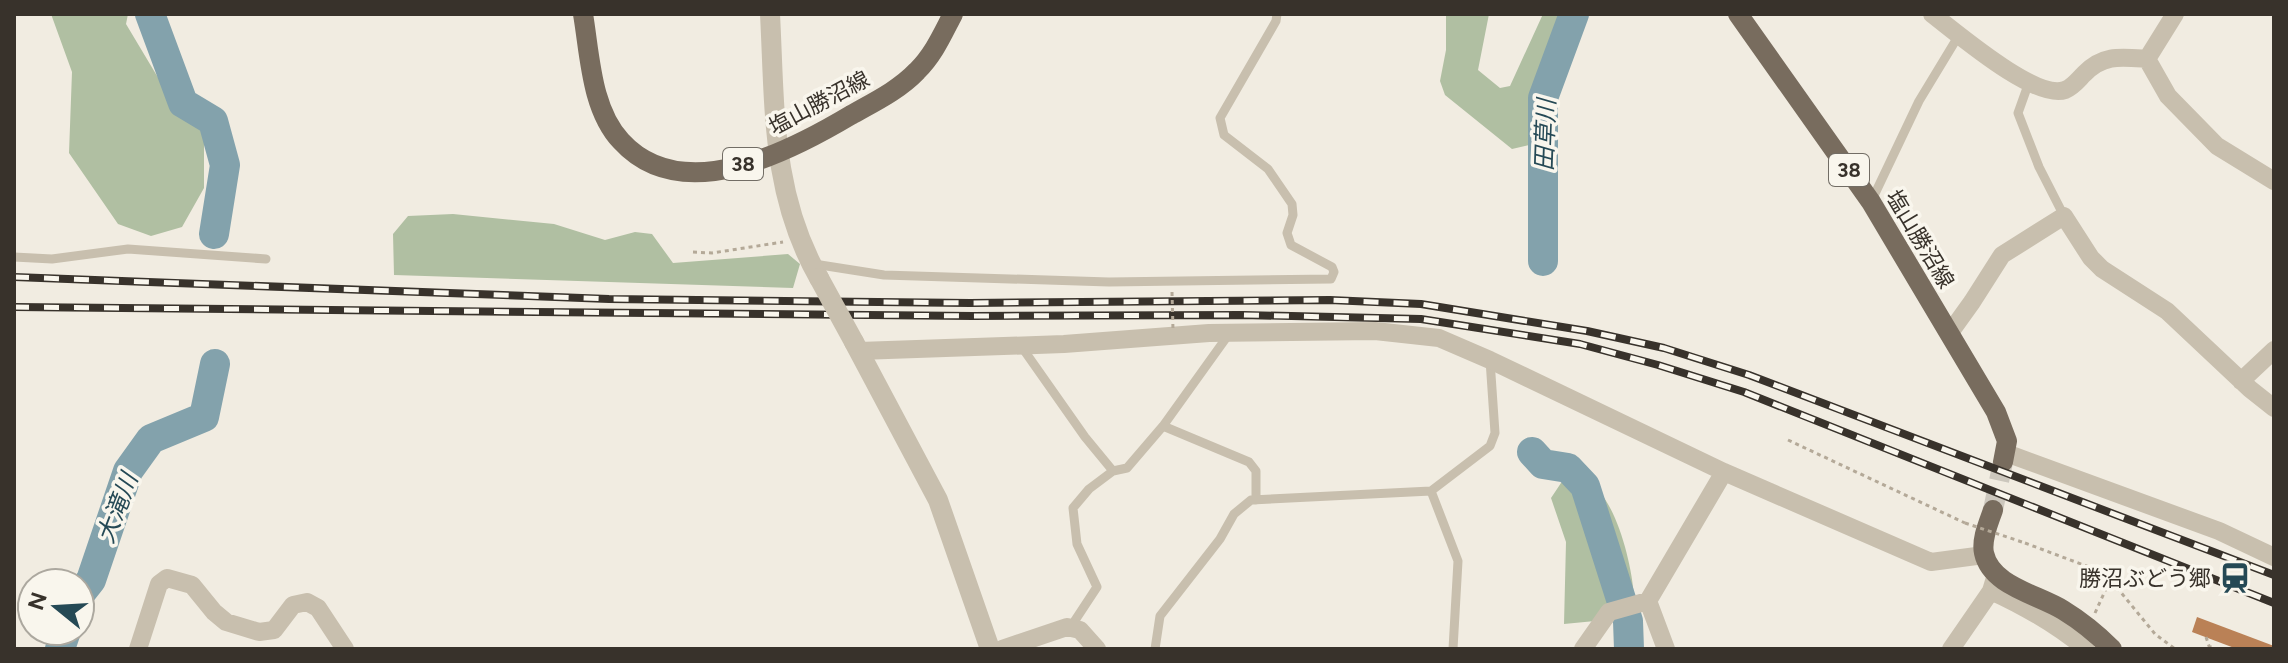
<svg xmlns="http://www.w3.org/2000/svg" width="2288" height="663" viewBox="0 0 2288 663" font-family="Figtree,'Noto Sans JP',sans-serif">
<rect width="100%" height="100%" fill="#f1ece1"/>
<path fill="#b0bfa2" d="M51,14H128L126,24L178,111L204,133V188L182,227L151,236L118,224L69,153L72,72Z
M1446,14H1489L1478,70L1500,88L1510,86L1543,14H1582L1586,22L1571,57L1537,120L1533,144L1512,149L1445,95L1440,81L1446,50Z
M453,214L554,224L605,240L635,232L652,234L673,263L788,254L800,264L793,288L394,275L393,234L408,216Z
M1569,479C1578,482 1593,485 1599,491C1619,514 1632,566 1634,596L1606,605L1595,621L1564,624L1566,542L1551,498L1561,483Z"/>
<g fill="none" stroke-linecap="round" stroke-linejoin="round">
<path stroke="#83a2ac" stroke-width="30" d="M150,14L183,103L213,121L225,165L214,234
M1543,261V98L1574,14
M1532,452L1543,464L1568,468L1585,486L1628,621L1629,649
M80,594L91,580L128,471L151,439L204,417L215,364
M60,649L66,631"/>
</g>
<path fill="#ba8156" d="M2197,617L2274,646V649H2237L2192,632Z"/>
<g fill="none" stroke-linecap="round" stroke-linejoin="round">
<path stroke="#ccc7bd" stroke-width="20" stroke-dasharray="20 10" stroke-linecap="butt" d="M1993,510L2003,462"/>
<path stroke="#b4a998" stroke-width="3" stroke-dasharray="4 4" stroke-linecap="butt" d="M693,252L712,253L783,242
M1788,440L1965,523
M2025,543L2105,573L2155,634L2175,649
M2095,613L2110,580
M2206,637L2209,646L2215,649"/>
<path stroke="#c8bfae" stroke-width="9" d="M2028,85L2018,113L2039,167L2064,216
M1871,202L1919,101L1959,35
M14,257L52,259L128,249L266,259
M814,264L884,275L1109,282L1331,279L1334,272L1332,267L1291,245L1287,233L1293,215L1292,204L1268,169L1224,135L1220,118L1276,21L1277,14
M1021,346L1085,437L1113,471
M1163,426L1249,462L1256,471V500
M1431,491L1458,561L1453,649
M1070,628L1097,587L1077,544L1073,508L1089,489L1113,471L1127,468L1163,426L1229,334
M1155,649L1160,616L1220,539L1234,514L1251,500L1431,491L1490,446L1495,433L1490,360"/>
<path stroke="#c8bfae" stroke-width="18" d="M1932,14C1957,33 2036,101 2065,90C2073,87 2078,80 2084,74C2103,54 2121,57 2147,59
M2147,59L2168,96L2217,146L2274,181
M2147,59L2175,14
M1949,334L1972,302L2002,255L2064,216L2091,258L2102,269L2167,311L2250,389L2274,408
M859,351L1064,344L1209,333L1375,331L1439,338L1490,360L1724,472L1931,562L1984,555
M2241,381L2274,350
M2006,453L2219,531L2274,557
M1991,591C2026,607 2057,625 2086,649
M1648,601L1666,649
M138,649L159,584L167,578L192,585L214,612L226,622L259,632L274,630L293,605L307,602L318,608L345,649
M1002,649L1067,627L1080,630L1097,649
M1583,649L1609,612L1648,601L1724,472
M1951,649L1991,591L1994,581"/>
<path stroke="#c8bfae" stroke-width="20" d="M770,14C775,108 771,194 819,278
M854,342L938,500L990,649"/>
<path stroke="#786c5e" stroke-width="20" d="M583,14C590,55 591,109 621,141C682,208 789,152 851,115C874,102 899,90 917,71C934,54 942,35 953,14
M1738,14L1871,202L1996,412L2007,441L2003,462
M1993,510C1989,522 1981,539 1984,553C1991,586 2037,594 2063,610C2081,621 2097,634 2112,649"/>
<defs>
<path id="rail" d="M14,277L609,299L970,303L1330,300L1421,304L1587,331L1664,348L1749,375L2274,575
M14,307L973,316L1243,315L1421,319L1580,344L1658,365L1744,392L2274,603"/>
</defs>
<use href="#rail" stroke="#38322b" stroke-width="8"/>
<use href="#rail" stroke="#f9f6ed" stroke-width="5" stroke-dasharray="15" stroke-linecap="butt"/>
<path stroke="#b4a998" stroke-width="3" stroke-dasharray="4 4" stroke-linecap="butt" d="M1172,292L1173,330
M1965,523L2025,543"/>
<path stroke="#c8bfae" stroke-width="20" d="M819,278L854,342"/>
</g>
<defs>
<symbol id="station-bare" viewBox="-9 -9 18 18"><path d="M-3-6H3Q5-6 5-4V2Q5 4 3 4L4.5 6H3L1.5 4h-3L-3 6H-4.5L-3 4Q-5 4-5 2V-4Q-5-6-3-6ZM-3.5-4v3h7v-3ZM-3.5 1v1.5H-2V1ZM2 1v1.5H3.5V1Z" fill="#254955" stroke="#f9f6ed" stroke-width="2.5" paint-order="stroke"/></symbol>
</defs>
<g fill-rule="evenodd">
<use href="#station-bare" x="2213" y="556" width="44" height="44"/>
</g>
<g text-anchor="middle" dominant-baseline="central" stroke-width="7" stroke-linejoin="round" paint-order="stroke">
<g fill="#f9f6ed" stroke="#726d65" stroke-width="2">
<rect x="723" y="148" width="40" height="32" rx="6"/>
<rect x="1829" y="154" width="40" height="32" rx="6"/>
</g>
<g font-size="20" font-weight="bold" fill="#38322b">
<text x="743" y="164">38</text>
<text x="1849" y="170">38</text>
</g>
<g font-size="22" fill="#38322b" stroke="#f9f6ed">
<text transform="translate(819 103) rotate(-28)">塩山勝沼線</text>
<text transform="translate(1920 239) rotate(59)">塩山勝沼線</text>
</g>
<g font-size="22" fill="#38322b" stroke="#f9f6ed" text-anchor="end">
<text x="2211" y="578">勝沼ぶどう郷</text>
</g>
<g font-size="24" font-style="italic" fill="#254955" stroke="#f9f6ed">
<text transform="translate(1545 135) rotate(-88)">田草川</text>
<text transform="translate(117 508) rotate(-69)">大滝川</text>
</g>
</g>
<rect width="2288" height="663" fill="none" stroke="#38322b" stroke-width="32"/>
<g transform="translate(56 607) rotate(288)"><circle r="38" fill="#f9f6ed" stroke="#aca89f" stroke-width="2"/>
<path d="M0-6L14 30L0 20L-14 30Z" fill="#254955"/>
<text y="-12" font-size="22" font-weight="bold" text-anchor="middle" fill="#38322b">N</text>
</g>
</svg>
